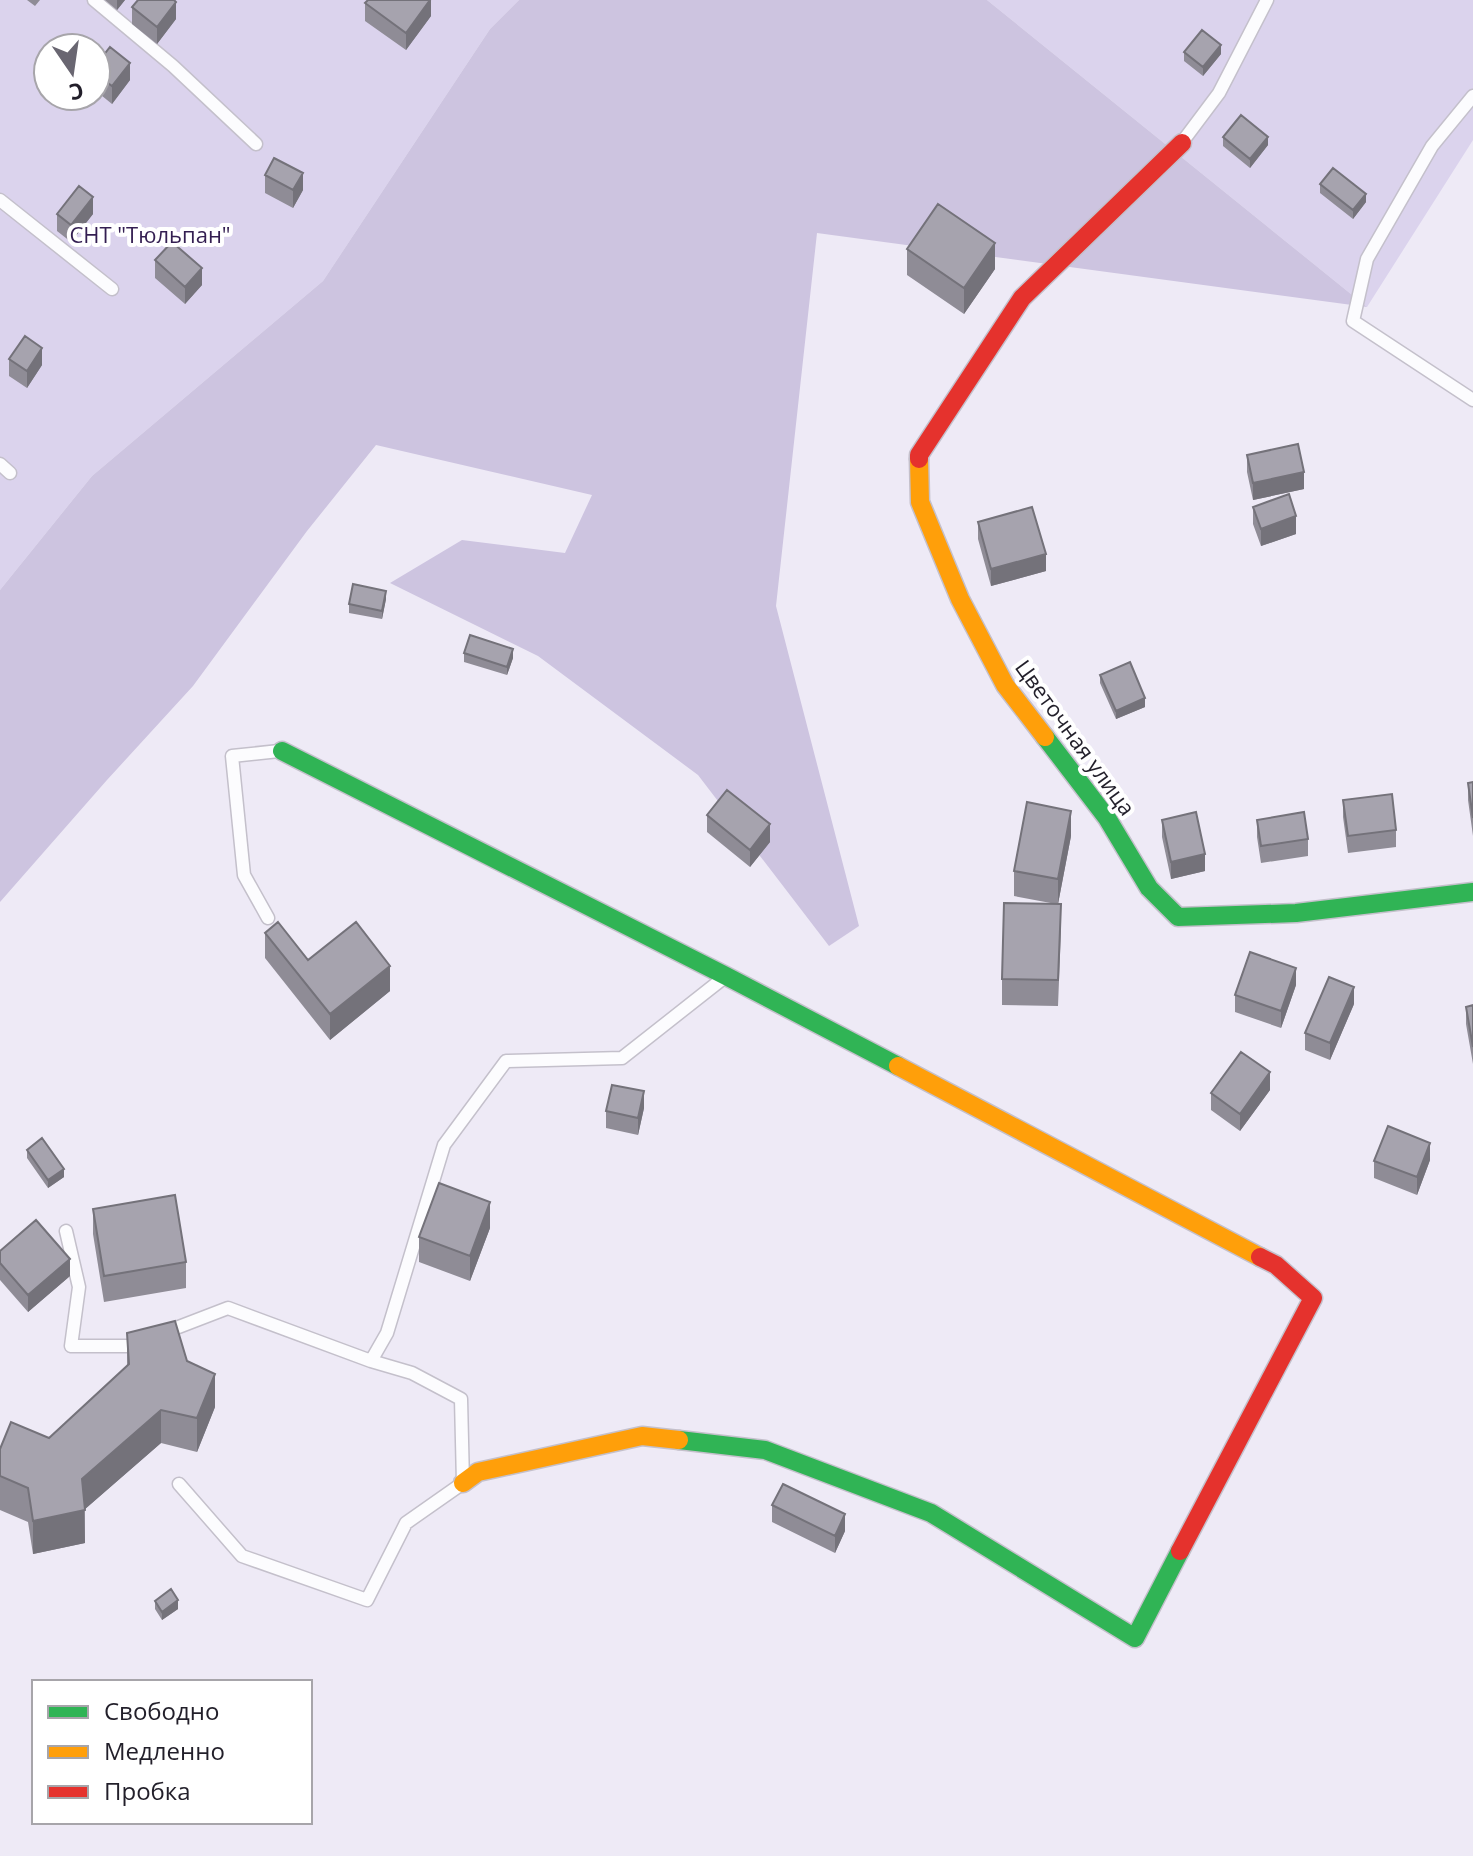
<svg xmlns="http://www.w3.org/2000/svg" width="1473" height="1856" viewBox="0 0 1473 1856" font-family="'Open Sans',sans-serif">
<rect width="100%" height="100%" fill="#eeeaf6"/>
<path fill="#dbd3ed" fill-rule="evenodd" d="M0,0H519L490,29L323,281L92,476L0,590ZM48,48H96V96H48Z
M987,0H1473V140L1367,307Z"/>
<path fill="#cdc4e0" d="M519,0H987L1367,307L817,233L776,606L859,926L829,946L698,775L538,656L390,583L462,540L565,553L592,495L376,445L307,531L193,686L107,780L0,902V590L92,476L323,281L490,29Z"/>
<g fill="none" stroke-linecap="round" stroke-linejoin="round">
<defs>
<path id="lane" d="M94,0L173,66L256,144
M1473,96L1432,146L1367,259L1353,321L1473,400
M1183,141L1219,93L1267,0
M0,200L112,289
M0,464L10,473
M268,918L244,875L232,756L279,751
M66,1231L79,1287L71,1346H129L142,1342
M163,1333L228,1308L371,1361L412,1373L461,1399L463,1483L406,1523L367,1600L242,1556L179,1484
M371,1361L387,1333L444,1145L506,1061L622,1058L721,980"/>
<path id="fast" d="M1045,737L1107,818L1149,888L1178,917L1296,913L1473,892
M282,751L726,976L898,1066
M679,1440L765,1450L931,1513L1135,1638L1180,1551"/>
<path id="slow" d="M919,459L920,502L960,599L1005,685L1045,737
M898,1066L1260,1257
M463,1483L478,1472L642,1436L679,1440"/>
<path id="jam" d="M919,459V455L1022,298L1182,143
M1180,1551L1313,1298L1276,1265L1260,1257"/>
</defs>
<use href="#lane" stroke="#c4c0cb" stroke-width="15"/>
<use href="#fast" stroke="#c4c0cb" stroke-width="21"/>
<use href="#slow" stroke="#c4c0cb" stroke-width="21"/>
<use href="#jam" stroke="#c4c0cb" stroke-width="21"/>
<use href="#lane" stroke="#fcfcfe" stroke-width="12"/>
<use href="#fast" stroke="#30b455" stroke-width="18"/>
<use href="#slow" stroke="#ff9f0a" stroke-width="18"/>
<use href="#jam" stroke="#e5322d" stroke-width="18"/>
</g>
<path fill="#8f8c96" d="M27,0H40L35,6Z
M105,0H125L117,10Z
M431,0V16L406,50L365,21V3Z
M132,7L176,19L157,44L132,24Z
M1184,52L1221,54L1203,76L1184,61Z
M96,65L130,80L112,104L96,91Z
M1223,137L1268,145L1250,168L1223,146Z
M265,175L303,190L293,208L265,193Z
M1320,184L1366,202L1353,219L1320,193Z
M57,214H93L71,242L57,231Z
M907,249L995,269L964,314L907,275Z
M155,260L202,285L185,304L155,278Z
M9,359L42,365L27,388L9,376Z
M1247,455L1304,489L1253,500L1247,472Z
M1253,507L1296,534L1261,546L1253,524Z
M978,522L1046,571L991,586L978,539Z
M386,599L382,619L349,613V604Z
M464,653L513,658L507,675L464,662Z
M1100,675L1145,707L1116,719L1100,683Z
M1473,782V836L1468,800V783Z
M1343,800L1396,830V847L1348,853L1343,817Z
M707,815L770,842L750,867L707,832Z
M1162,820L1205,871L1171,879L1162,837Z
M1257,820L1308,839V856L1261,863L1257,837Z
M1071,836L1058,904L1061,930L1058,1006L1002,1005V979L1056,904L1014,896V871Z
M265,933L308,960L390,991L330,1040L265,958Z
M1296,985L1281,1028L1235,1012V995Z
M1354,1004L1330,1060L1305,1050V1033Z
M1473,1005V1064L1466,1024V1007Z
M1270,1090L1240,1131L1211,1110V1093Z
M644,1108L638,1135L606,1128V1111Z
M27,1150L64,1177L48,1188L27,1158Z
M1430,1160L1417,1195L1374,1178V1161Z
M93,1209L186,1262V1288L104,1302L93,1234Z
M490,1228L470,1281L419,1262V1237Z
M0,1251L70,1276L28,1312L0,1280Z
M127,1333L187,1361L215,1407L197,1452L161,1443L85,1509V1543L33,1554L28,1522L0,1510V1476L49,1438L127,1366Z
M772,1505L845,1531L835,1553L772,1522Z
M155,1601L178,1609L162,1620L155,1609Z"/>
<path fill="#74727a" d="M117,0H125L117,10Z
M430,0H431V16L406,50V33Z
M176,2V19L157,44V27Z
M1221,45V54L1203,76V67Z
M130,63V80L112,104V86Z
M1268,137V145L1250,168V159Z
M303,173V190L293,208V190Z
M1366,194V202L1353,219V210Z
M93,197V214L71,242V225Z
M995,243V269L964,314V288Z
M202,268V285L185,304V287Z
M42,348V365L27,388V371Z
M1304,472V489L1253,500V483Z
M1296,516V534L1261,546V529Z
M1046,554V571L991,586V569Z
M386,591V599L382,619V611Z
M513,649V658L507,675V667Z
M1145,698V707L1116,719V711Z
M1071,811V836L1058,904V879Z
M770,824V842L750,867V850Z
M1205,854V871L1171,879V862Z
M390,966V991L330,1040V1014Z
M1296,968V985L1281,1028V1011Z
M1354,987V1004L1330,1060V1043Z
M1270,1072V1090L1240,1131V1114Z
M644,1091V1108L638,1135V1118Z
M1430,1143V1160L1417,1195V1177Z
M64,1169V1177L48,1188V1180Z
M490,1202V1228L470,1281V1256Z
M70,1259V1276L28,1312V1295Z
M215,1374V1407L197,1452V1418Z
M161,1410V1443L84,1510L85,1543L33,1554V1521Z
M845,1514V1531L835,1553V1536Z
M178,1600V1609L162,1620V1612Z"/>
<path fill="#a6a3ae" stroke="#74727a" stroke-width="2" d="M138,0H174L176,2L157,27L132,7Z
M368,0H430L406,33L365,3Z
M1202,30L1221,45L1203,67L1184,52Z
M110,47L130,63L112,86L96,74V65Z
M1241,115L1268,137L1250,159L1223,137Z
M274,158L303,173L293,190L265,175Z
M1333,168L1366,194L1353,210L1320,184Z
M79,186L93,197L71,225L57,214Z
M938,204L995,243L964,288L907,249Z
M172,242L202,268L185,287L155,260Z
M25,336L42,348L27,371L9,359Z
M1298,444L1304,472L1253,483L1247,455Z
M1289,494L1296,516L1261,529L1253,507Z
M1032,507L1046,554L991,569L978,522Z
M353,584L386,591L382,611L349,604Z
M470,635L513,649L507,667L464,653Z
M1130,662L1145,698L1116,711L1100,675Z
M1473,782V818L1468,783Z
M727,790L770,824L750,850L707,815Z
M1392,794L1396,830L1348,836L1343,800Z
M1027,802L1071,811L1058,879L1014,871Z
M1196,812L1205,854L1171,862L1162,820Z
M1304,812L1308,839L1261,846L1257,820Z
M1004,903L1061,904L1058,980L1002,979Z
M278,922L308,960L356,922L390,966L330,1014L265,933Z
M1250,952L1296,968L1281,1011L1235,995Z
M1329,977L1354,987L1330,1043L1305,1033Z
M1473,1005V1047L1466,1007Z
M1241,1052L1270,1072L1240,1114L1211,1093Z
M612,1085L644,1091L638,1118L606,1111Z
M1388,1126L1430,1143L1417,1177L1374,1161Z
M42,1138L64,1169L48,1180L27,1150Z
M439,1183L490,1202L470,1256L419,1237Z
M175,1195L186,1262L104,1276L93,1209Z
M36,1220L70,1259L28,1295L0,1263V1251Z
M175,1321L187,1361L215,1374L197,1418L161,1410L82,1479L85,1510L33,1521L28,1488L0,1476V1449L11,1422L49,1438L129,1364L127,1333Z
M783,1484L845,1514L835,1536L772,1505Z
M171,1589L178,1600L162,1612L155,1601Z"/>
<g text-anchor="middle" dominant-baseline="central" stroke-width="8" stroke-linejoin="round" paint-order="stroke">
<g font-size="22" fill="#331e51" stroke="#fff">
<text x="150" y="234">СНТ "Тюльпан"</text>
</g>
<g font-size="22" fill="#221f2a" stroke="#fff">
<text transform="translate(1076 737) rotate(54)">Цветочная улица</text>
</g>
</g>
<rect x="32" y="1680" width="280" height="144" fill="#ffffff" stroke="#a7a5aa" stroke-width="2"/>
<rect x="48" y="1706" width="40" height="12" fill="#30b455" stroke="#a7a5aa" stroke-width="2"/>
<text x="104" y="1720" font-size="24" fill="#221f2a">Свободно</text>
<rect x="48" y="1746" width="40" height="12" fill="#ff9f0a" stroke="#a7a5aa" stroke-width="2"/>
<text x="104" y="1760" font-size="24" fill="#221f2a">Медленно</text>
<rect x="48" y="1786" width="40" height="12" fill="#e5322d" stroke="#a7a5aa" stroke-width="2"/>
<text x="104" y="1800" font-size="24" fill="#221f2a">Пробка</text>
<g transform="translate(72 72) rotate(167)"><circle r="38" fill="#ffffff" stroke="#a7a5aa" stroke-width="2"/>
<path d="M0-6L14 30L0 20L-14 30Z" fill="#696671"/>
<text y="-12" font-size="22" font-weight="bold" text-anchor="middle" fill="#221f2a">С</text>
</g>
</svg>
